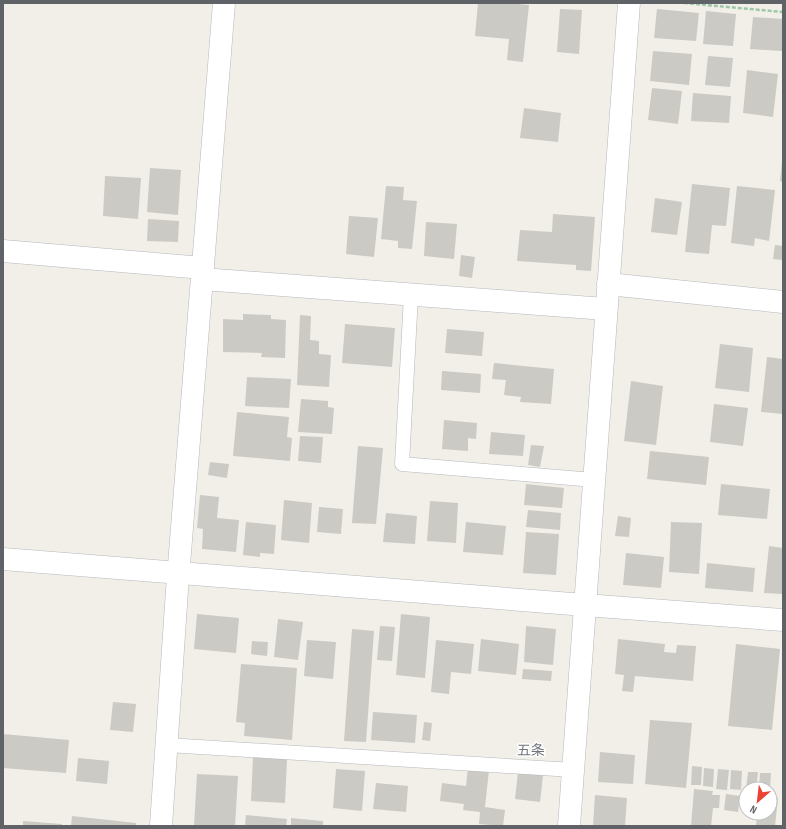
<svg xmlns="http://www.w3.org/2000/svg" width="786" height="829" viewBox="0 0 786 829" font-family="'Sofia Sans Condensed','Noto Sans JP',sans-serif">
<rect width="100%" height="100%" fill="#f1efe8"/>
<path fill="#cccac5" d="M478,3H504L529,5L523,62L507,60L509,39L475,36Z
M560,9L582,10L579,54L557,52Z
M657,9L699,13L696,41L654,38Z
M706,11L736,14L733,46L703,44Z
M753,17L783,19L782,51L750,49Z
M653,51L692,54L689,85L650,81Z
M708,56L733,58L730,87L705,85Z
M747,70L778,74L773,117L743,113Z
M652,88L682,91L678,124L648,120Z
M693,93L731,96L729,123L691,121Z
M524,108L561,113L558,142L520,138Z
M782,161H783V182L780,181Z
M150,168L181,170L178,215L147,212Z
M105,176L141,178L138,219L103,216Z
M692,184L730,188L726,226L712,225L709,254L685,252Z
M386,186L404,187L403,200L417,201L412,249L398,248V241L381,239Z
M737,186L775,190L769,241L755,238L754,246L731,243Z
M655,198L682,202L677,235L651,232Z
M553,214L595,217L591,271L576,270V265L517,261L520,230L552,232Z
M349,216L378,218L374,257L346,254Z
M148,219L179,221L178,242L147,241Z
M426,222L457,224L454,259L424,256Z
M775,245L783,246V260L773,259Z
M461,255L475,257L472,278L459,276Z
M243,314L271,315V319L286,320L285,358L261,357L262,353L223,352V319L243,320Z
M300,315L311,316L310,340L319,341V354L331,355L329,387L297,385Z
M345,324L395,328L392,367L342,363Z
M447,329L484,332L482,356L445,353Z
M720,344L753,348L749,392L715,388Z
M767,357L783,359V414L761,412Z
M494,363L554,369L551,404L520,402L521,397L504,395L506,380L492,379Z
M442,371L481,374L480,393L441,390Z
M247,377L291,379L289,408L245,406Z
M631,381L663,386L656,445L624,441Z
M301,399L328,401V407L334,408L332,434L298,432Z
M714,404L748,408L743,446L710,442Z
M237,412L289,417L287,437L292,438L290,461L233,456Z
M444,420L477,423L476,439L468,438V451L442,449Z
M491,432L525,435L523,456L489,454Z
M300,436L323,437L321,463L298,461Z
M531,445L544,446L540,467L528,465Z
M358,446L383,448L376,524L352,523Z
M650,451L709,457L706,485L647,479Z
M210,462L229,464L227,478L208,475Z
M526,484L564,488L562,508L524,505Z
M721,484L770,489L767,519L718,515Z
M200,495L219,497L217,518L239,520L236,552L202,549L203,529L197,528Z
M284,500L312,503L309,543L281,540Z
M430,501L458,503L456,543L427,541Z
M319,507L343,509L341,534L317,532Z
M528,510L561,513L560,530L526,527Z
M386,513L417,516L415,544L383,542Z
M618,516L631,518L629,537L615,536Z
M246,522L276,525L274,554L260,553V557L243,555Z
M466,522L506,526L503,555L463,552Z
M671,522L702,523L699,574L669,572Z
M526,532L559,534L556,575L523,573Z
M769,546L783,548V594L764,593Z
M626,553L664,557L661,588L623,585Z
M707,563L755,568L753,592L705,588Z
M197,614L239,618L236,653L194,649Z
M401,614L430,617L425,678L396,675Z
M278,619L303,622L298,660L274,657Z
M380,626L395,627L392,661L377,660Z
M526,626L556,629L553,665L524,662Z
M352,629L374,631L366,742L344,741Z
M481,639L519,644L516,675L478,671Z
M618,639L665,644L664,652L676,653L677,645L696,646L693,681L635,676L633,692L622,691L624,675L615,674Z
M307,640L336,642L333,679L304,676Z
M436,640L474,644L471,674L451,672L449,694L431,692Z
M252,641L268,642L267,656L251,654Z
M736,644L780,649L772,730L728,726Z
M241,664L297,668L292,740L244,736L245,723L236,722Z
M523,669L552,671L551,681L522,679Z
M113,702L136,704L133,732L110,730Z
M373,712L417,715L415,743L371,740Z
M650,720L692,723L686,788L645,784Z
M424,722L432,723L430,741L422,740Z
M3,734L69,740L66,773L3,768Z
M600,752L635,755L633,784L598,782Z
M253,757L287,759L285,803L251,801Z
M78,758L109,761L107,784L76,781Z
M692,766L702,767L701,785H691Z
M468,767L489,770L485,807L505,810L503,826L479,824L480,812L463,810L464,804L440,801L442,783L466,786Z
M704,768L714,769L713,787L703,786Z
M336,769L365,771L362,811L333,808Z
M718,769L729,770L727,790L716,789Z
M731,770L742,771L741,790L730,789Z
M518,772L543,775L540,802L515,799Z
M748,772H758L756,789H746Z
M760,773H771L770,789H759Z
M197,774L238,776L235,826H194Z
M376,783L408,786L406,812L373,809Z
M694,789L713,791L712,795H720L719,808H713L711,826H691Z
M726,794L740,796L738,812L724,810Z
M595,795L627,798L625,826H593Z
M770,797L778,798L775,826H756L757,813H770Z
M246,815L287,819L286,826H245Z
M72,816L136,823V826H71Z
M291,818L323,821V826H291Z
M23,821L62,824V826H23Z"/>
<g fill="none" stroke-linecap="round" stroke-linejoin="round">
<defs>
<path id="service" d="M411,295L402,464L594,480
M167,745L573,770"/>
<path id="minor" d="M3,251L203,268
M202,279L606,309
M161,826L177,590L224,3
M569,826L629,3"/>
<path id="tertiary" d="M608,284L783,302
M3,559L585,605L783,620"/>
</defs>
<use href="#service" stroke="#b5b8bc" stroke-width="15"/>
<use href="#minor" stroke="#b5b8bc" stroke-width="23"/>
<use href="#tertiary" stroke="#b5b8bc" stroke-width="23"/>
<path stroke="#9cc7a9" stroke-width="2.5" stroke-dasharray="4 2" stroke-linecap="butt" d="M684,3L783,12"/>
<use href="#service" stroke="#fff" stroke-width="14"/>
<use href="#minor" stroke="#fff" stroke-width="22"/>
<use href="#tertiary" stroke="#fff" stroke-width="22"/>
</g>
<g text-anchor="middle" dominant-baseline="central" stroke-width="3" stroke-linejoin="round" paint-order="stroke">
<g font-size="14" fill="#70757a" stroke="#fff">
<text x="531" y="750">五条</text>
</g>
</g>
<rect width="786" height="829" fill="none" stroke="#5f6368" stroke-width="8"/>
<g transform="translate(758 801) rotate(208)"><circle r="19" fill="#ffffff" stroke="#bfc1c3"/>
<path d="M0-3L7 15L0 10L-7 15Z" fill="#ea4335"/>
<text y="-6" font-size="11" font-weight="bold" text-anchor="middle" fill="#5f6368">N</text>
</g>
</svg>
